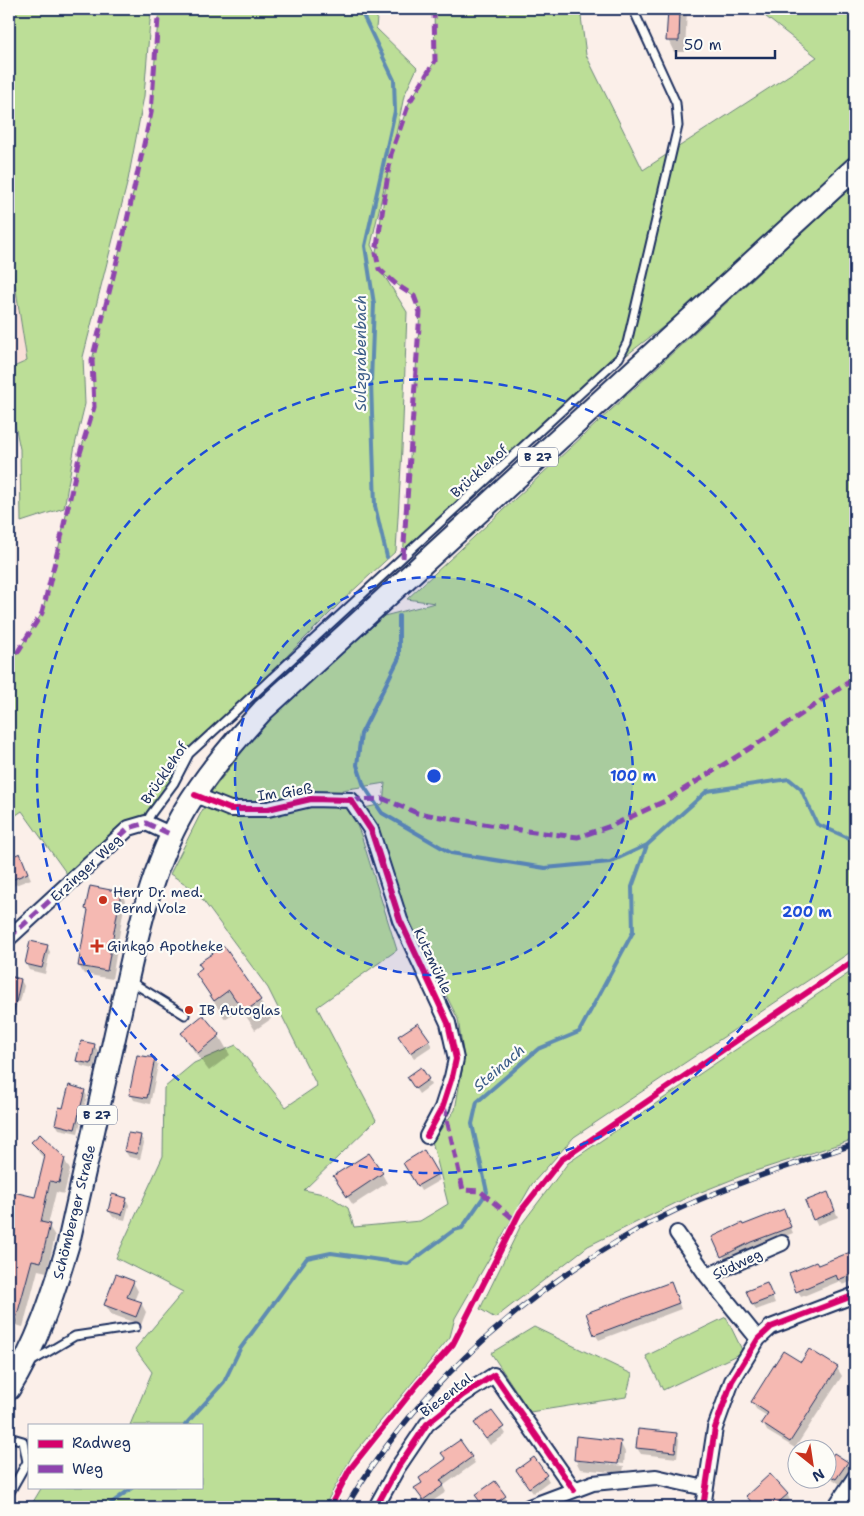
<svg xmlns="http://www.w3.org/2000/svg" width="864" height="1516" viewBox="0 0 864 1516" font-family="'Shantell Sans',sans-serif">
<rect width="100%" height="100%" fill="#fbefe9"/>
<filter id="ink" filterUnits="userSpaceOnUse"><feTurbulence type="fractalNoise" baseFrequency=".02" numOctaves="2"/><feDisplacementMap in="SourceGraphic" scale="10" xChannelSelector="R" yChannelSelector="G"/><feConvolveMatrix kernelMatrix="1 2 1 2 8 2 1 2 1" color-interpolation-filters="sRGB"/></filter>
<g filter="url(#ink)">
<path fill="#f9dfd8" d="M9,259L14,277L27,361L9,369Z"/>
<path fill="#bcde97" stroke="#6c867a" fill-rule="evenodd" d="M9,9H152L150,21L144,96L128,180L83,357L85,404L75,445L64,508L21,522L20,449L9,396V369L27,361L14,277L9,259Z
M161,9H378L376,28L417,68L404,96L394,144L409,103L435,61L434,9H580L586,55L643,170L817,57L756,9H855V154L690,306L610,368L403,558L420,312L413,296L383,274L407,312L402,449L396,551L345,598L189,754L146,823L72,881L22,811L9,820V666L42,613L60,542L80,453L94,407L92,360L125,229L151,113L158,18ZM388,170L376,253L377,258L371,245Z
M855,184V949L574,1137L532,1184L455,1318L450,1337L352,1456L324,1507H30L42,1487H201V1425H130L152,1372L135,1349L183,1292L116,1258L163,1156L164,1088L194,1063L236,1045L286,1107L317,1086L268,988L196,891L170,874L212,791L262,726L384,616L435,603L407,599ZM385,783L383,804L364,808L377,826L407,917L458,1019L464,1059L455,1110L432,1141L448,1204L420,1221L354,1227L348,1208L328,1195L304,1190L376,1120L317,1007L397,950L361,835L342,790Z
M855,969V1139L746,1174L686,1198L588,1246L495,1318L480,1309L521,1225L568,1163Z
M726,1317L743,1352L663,1390L646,1356Z
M534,1327L632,1374L626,1397L530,1412L491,1353Z"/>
<path fill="#0003" d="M665,9H687L685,52H674L668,40L669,9Z
M20,855L31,879L10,887L9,884V859Z
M121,893L125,901L112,979L84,974L79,966L89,913L86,909Z
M47,946L50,952L45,974L29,970L26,964Z
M196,973L260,1001L271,1019L255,1030L241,1008L225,1019Z
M9,977L21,980L24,986L20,1002L9,1000Z
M183,1033L219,1036L230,1055L209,1071L194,1051Z
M428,1040L432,1046L414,1058L403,1042Z
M94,1045L98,1051L94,1069L81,1066L78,1060Z
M154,1059L158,1065L150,1104L134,1100L131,1094Z
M428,1079L431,1085L419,1094L412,1083Z
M84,1091L87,1096L78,1133L59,1129L56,1124L64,1110Z
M141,1137L144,1143L140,1159L129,1157L125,1151Z
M33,1143L64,1159L70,1170L64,1194L56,1192L48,1225L55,1236L47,1272L38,1270L23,1327L9,1323V1260L15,1237L9,1235V1192L36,1199L46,1160L39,1153Z
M424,1152L440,1180L421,1191L405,1163Z
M382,1174L387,1183L353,1205L340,1186Z
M827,1193L838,1217L817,1225L814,1219Z
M126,1199L129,1205L125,1220L113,1217L109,1211Z
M783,1210L793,1233L754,1248L726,1262L714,1237Z
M852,1253L855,1257V1280L843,1285L840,1281L801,1297L798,1291L817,1267Z
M133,1282L138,1291L134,1301L141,1303L146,1312L141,1325L111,1314L105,1304Z
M674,1290L681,1309L599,1340L595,1334Z
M770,1291L775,1303L756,1310L753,1305Z
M855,1316V1338L851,1335L847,1329Z
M810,1350L837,1368L842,1376L795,1448L767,1431L763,1423L767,1416L756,1409L752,1402L801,1364Z
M855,1423V1438L850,1431Z
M502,1428L506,1434L490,1445L479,1429Z
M676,1434L679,1440L677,1458L641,1454L637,1448Z
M620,1442L625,1452L624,1464L579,1459V1461L624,1466L623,1473L580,1469L575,1459Z
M471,1457L475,1463L443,1486L446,1492L427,1505L419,1494Z
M847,1463L850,1469L840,1484L828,1476L826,1467Z
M521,1476H546L549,1481L533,1493Z
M787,1494L790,1500L783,1507H752L754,1506L747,1496Z
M505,1497L508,1503L502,1507H485L480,1501Z"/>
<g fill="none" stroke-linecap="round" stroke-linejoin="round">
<path stroke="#5e8bb2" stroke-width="4" d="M360,9L394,80L395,111L365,246L374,304L371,382L375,506L387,557
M399,616V658L361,734L357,765L364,786L382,813L451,853L545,868L610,862L647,845
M185,1425L224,1382L240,1349L307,1258L331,1253L408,1264L454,1230L462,1228L487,1192L472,1124L477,1102L538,1049L579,1032L633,932L632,887L647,845L707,791L789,779L801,789L817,824L855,841
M106,1507L133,1487"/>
</g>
<path fill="#f5b9b2" stroke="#1b2f5e" d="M668,10L680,11L679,41H666Z
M20,853L28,873L9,881V858Z
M90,886L121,892L107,971L78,966L88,910L85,909Z
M30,941L48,945L42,968L25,964Z
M224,946L261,1000L244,1012L229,990L214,1001L195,973L202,968L198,963Z
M9,976L21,979L13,1016L9,1015Z
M203,1015L220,1035L198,1053L181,1033Z
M418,1023L430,1040L410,1053L398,1036Z
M81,1041L95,1044L91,1064L76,1061Z
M137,1055L155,1058L147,1098L129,1095Z
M421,1067L429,1079L415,1089L407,1077Z
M69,1085L85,1090L75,1129L55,1124L59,1107L63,1108Z
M128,1133L141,1135L137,1154L124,1151Z
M40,1134L65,1158L59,1183L50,1181L41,1222L50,1224L41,1262L32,1260L12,1334H9V1255L15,1228L9,1227V1191L35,1197L45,1156L31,1142Z
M424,1150L438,1174L417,1186L403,1163Z
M369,1153L383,1173L347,1197L333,1176Z
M828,1192L835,1211L813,1220L805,1201Z
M112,1194L127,1198L122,1215L108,1211Z
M784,1209L791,1227L751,1242L721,1257L712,1237L742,1223L743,1225Z
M853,1251L855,1257V1273L838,1280L836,1275L796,1292L789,1273L816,1262L818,1265Z
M116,1274L134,1281L127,1297L142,1302L136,1317L104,1305Z
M671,1282L679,1303L594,1335L586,1313Z
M767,1283L773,1297L752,1305L746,1291Z
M809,1349L838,1367L790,1442L761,1423L768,1413L751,1402L783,1351L801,1362Z
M492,1411L504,1427L486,1439L474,1423Z
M638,1429L677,1433L675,1452L636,1448Z
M576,1436L621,1441L618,1464L574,1460Z
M460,1440L472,1457L440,1480L444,1485L423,1500L414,1488L422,1483L419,1478L446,1459L441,1453Z
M834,1453L848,1462L836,1479L826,1473V1465Z
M534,1457L547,1475L529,1488L516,1470Z
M770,1474L788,1494L773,1507H756L746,1496Z
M495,1481L506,1496L490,1507H484L475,1495Z"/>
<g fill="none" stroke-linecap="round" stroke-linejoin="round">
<defs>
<path id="service" d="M146,823L151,814L174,783L189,754L619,358L627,343L678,126L676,103L633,9
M130,981L185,1015
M31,1362L75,1336L136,1327
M9,1437L23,1441L27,1462L9,1494"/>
<path id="minor" d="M195,795L230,809H268L311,799L351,800L371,830L400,920L448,1023L456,1059L452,1077L442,1108L427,1136
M9,938L129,828L146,823L172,835
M677,1233L707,1276
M758,1339L707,1276L782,1243
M376,1507L398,1467L427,1424L463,1395L494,1375L574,1490
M529,1507L593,1483L656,1477L705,1488
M703,1507L715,1428L732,1381L758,1339L771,1327L855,1295
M835,1507L855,1477"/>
<path id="primary" d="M9,1389C37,1345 53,1295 68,1245C85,1168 103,1090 120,1013C135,946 149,871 184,811C206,774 234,742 263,710L855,168"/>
</defs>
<use href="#service" stroke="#1b2f5e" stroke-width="11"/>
<use href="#minor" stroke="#1b2f5e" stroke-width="18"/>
<use href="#primary" stroke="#1b2f5e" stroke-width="25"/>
<use href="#service" stroke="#fdfcf7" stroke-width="7"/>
<use href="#minor" stroke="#fdfcf7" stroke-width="14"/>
<use href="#primary" stroke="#fdfcf7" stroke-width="21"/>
<defs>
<path id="rail" d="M346,1507C411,1397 508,1306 618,1241C631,1234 644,1225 658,1219C721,1187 788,1166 855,1144"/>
</defs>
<use href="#rail" stroke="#1b2f5e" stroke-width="5.5"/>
<use href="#rail" stroke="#fdfcf7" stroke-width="4" stroke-dasharray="11" stroke-linecap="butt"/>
<path stroke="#8e44ad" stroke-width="5" stroke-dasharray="10 5" stroke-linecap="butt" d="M403,558L420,312L414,296L397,285L379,269L376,253L391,154L409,103L435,61L434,9
M9,666L42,613L60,542L80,453L94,407L92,360L125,229L151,113L158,18L161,9
M351,800L384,799L417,813L526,831L578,837L611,826L665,801L760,742L855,678
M9,938L129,828L146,823L172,835
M444,1106L463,1190L480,1191L516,1221"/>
<defs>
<path id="cycleway" d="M195,795L230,809H268L311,799L351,800L371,830L400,920L448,1023L456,1059L452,1077L442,1108L427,1136
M330,1507L350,1469L417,1385L453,1344L520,1212L561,1160L855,960
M376,1507L398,1467L427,1424L463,1395L494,1375L574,1490
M703,1507L715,1428L732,1381L758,1339L771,1327L855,1295"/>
</defs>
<use href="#cycleway" stroke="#fdfcf7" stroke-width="9"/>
<use href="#cycleway" stroke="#d6006c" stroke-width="6"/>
</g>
</g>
<circle cx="434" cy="776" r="199" fill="#1d4ed8" fill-opacity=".12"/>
<g fill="none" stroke="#1d4ed8" stroke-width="2.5" stroke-dasharray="9 6">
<circle cx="434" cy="776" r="199"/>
<circle cx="434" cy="776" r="397"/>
</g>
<g fill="#c8321e" stroke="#fdfcf7" stroke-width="2">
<circle cx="103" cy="900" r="5"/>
<path d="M94.5 938.5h5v5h5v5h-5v5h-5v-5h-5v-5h5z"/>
<circle cx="189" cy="1010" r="5"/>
</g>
<g text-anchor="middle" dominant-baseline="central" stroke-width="4.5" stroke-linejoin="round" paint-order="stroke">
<g fill="#fdfcf7" stroke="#5f6c8c" stroke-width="1">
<rect x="518" y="447.5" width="40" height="19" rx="4"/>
<rect x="77" y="1105.5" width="40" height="19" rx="4"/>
</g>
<g font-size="12" font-weight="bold" fill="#1b2f5e">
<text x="538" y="457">B 27</text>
<text x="97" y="1115">B 27</text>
</g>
<g font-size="14" fill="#1b2f5e" stroke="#fdfcf7">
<text transform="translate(479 471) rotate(-42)">Brücklehof</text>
<text transform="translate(164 773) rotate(-56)">Brücklehof</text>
<text transform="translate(285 792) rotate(-8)">Im Gieß</text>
<text transform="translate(86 868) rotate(-43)">Erzinger Weg</text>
<text transform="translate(433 961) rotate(65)">Kutzmühle</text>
<text transform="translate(74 1212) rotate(-76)">Schömberger Straße</text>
<text transform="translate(737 1264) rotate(-26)">Südweg</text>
<text transform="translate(446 1395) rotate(-38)">Biesental</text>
</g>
<g font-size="14" fill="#1b2f5e" stroke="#fdfcf7" text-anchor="start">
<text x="113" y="892">Herr Dr. med.<tspan x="113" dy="16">Bernd Volz</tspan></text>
<text x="107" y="946">Ginkgo Apotheke</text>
<text x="199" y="1010">IB Autoglas</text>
</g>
<g font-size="15" font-style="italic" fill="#3c5d88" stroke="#fdfcf7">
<text transform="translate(361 353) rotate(-90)">Sulzgrabenbach</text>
<text transform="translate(499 1068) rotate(-41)">Steinach</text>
</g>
</g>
<circle cx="434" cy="776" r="8" fill="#1d4ed8" stroke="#fdfcf7" stroke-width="2.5"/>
<g font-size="15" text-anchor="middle" font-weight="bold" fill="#1d4ed8" stroke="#fdfcf7" stroke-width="4.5" stroke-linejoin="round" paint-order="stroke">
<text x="633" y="781">100 m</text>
<text x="807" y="917">200 m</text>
</g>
<rect width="864" height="1516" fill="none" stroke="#fdfcf7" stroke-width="30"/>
<rect x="15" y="15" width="834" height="1486" fill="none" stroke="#1b2f5e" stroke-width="2" filter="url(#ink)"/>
<rect x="28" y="1424" width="175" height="65" fill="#fdfcf7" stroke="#a3aaba"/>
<rect x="38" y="1440" width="25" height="8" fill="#d6006c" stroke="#a3aaba"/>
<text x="72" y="1448" font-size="15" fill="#1b2f5e">Radweg</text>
<rect x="38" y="1465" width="25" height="8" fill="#8e44ad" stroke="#a3aaba"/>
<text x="72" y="1474" font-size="15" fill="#1b2f5e">Weg</text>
<g transform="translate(812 1464) rotate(150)"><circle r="24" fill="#fdfcf7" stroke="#a3aaba"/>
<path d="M0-4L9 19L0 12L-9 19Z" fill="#c8321e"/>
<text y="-8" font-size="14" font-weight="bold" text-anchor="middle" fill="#1b2f5e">N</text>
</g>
<path d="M676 50v8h99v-8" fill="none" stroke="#1b2f5e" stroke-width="2.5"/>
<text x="684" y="50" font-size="15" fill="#1b2f5e" stroke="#fdfcf7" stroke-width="4" paint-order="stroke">50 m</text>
</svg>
